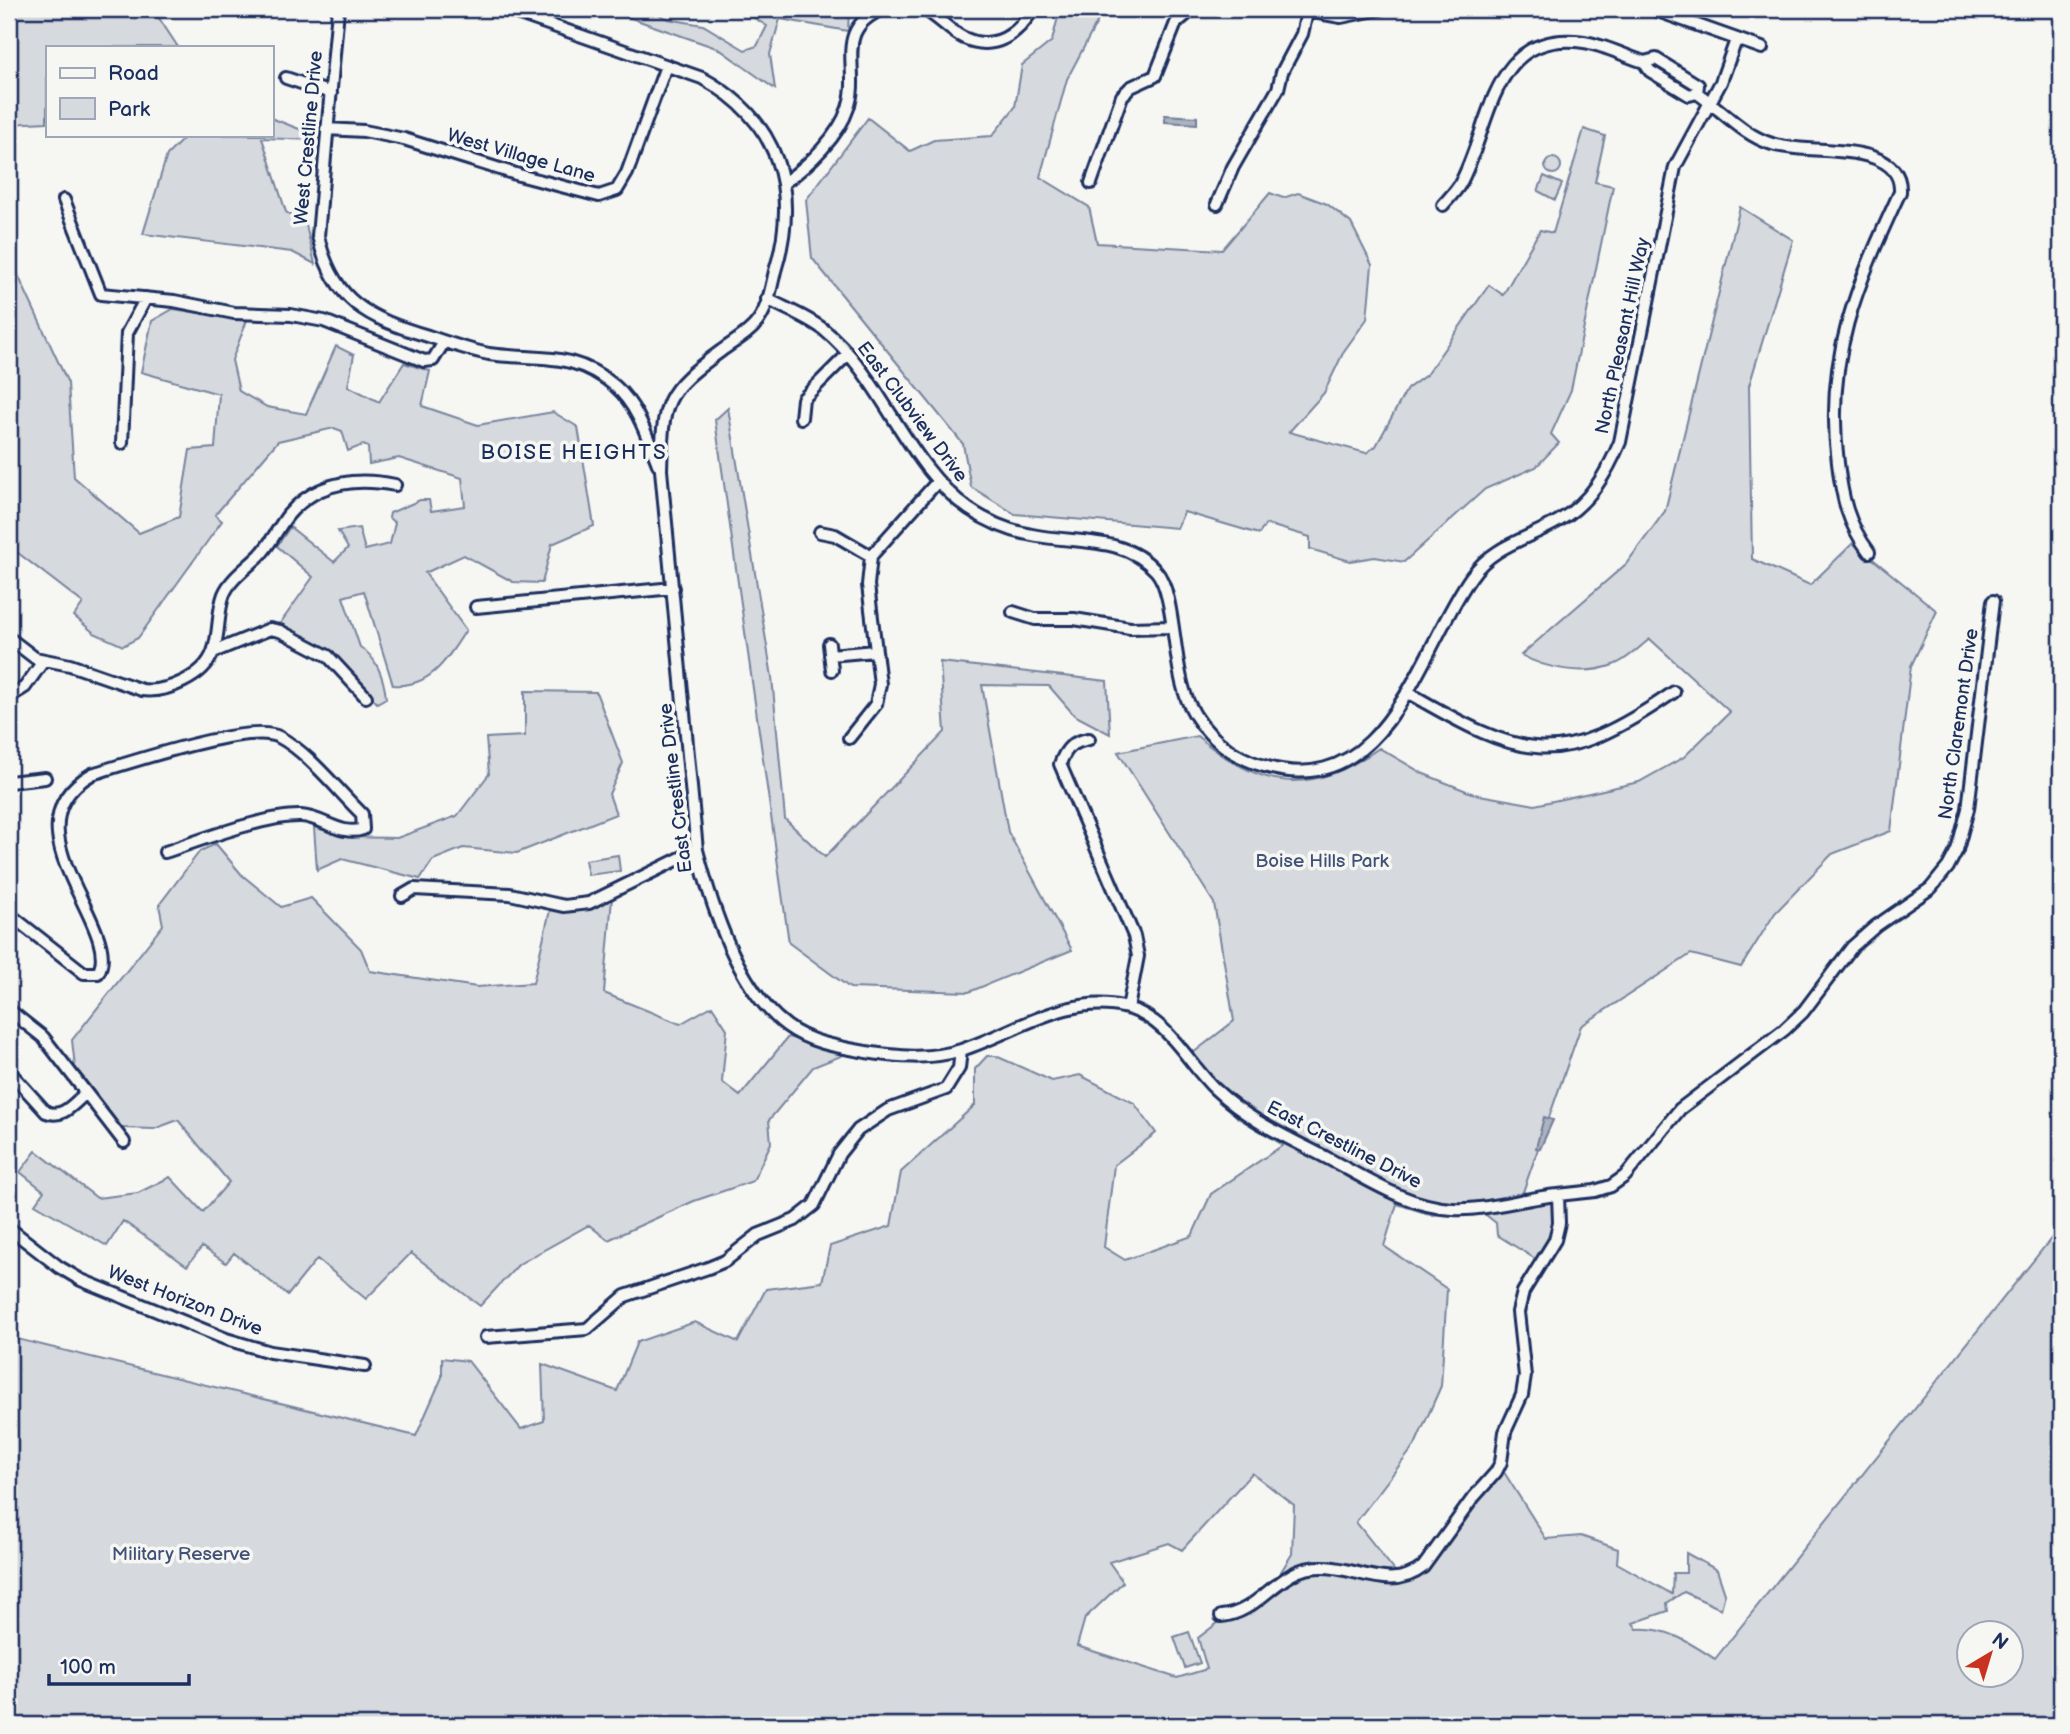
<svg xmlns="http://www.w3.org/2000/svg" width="2070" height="1734" viewBox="0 0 2070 1734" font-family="'Balsamiq Sans',sans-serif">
<rect width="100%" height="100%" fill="#f6f6f2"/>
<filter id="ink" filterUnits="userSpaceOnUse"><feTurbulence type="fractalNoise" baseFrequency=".0143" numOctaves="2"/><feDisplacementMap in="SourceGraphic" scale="14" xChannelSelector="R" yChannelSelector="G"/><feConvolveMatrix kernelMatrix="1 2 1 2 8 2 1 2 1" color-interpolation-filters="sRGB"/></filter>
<g filter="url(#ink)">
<path fill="#d6d9dd" stroke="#78849e" stroke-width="2" fill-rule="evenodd" d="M9,9L44,11L51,9H153L178,47H47V122L9,124Z
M605,9H649L668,19L703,25L745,50L757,46L767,26L740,9H849L848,31L780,19L770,54L775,89L719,49Z
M1060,9H1104L1067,79L1040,177L1089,207L1097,243L1222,250L1270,193L1283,198L1298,193L1327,204L1351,223L1372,265L1367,319L1344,351L1324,393L1289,432L1366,453L1376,446L1407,389L1426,375L1489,285L1503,295L1540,230L1553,233L1584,129L1605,136L1595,182L1613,186L1571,390L1551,434L1559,443L1536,467L1485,489L1404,562L1375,557L1350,561L1310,549V537L1266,524L1259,534L1184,512L1177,528L1015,514L971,487L963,444L812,258L806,200L868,118L910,151L934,140L992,136L1015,107L1022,65L1052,41Z
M271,118L312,134V140L262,138L286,212L306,225L315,264L292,252L143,234L167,155L187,135H271Z
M1545 166a8 8 0 1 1 16 0a8 8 0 1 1-16 0Z
M1544,176L1562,184L1555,200L1538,191Z
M1740,207L1793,240L1749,386L1752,559L1810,585L1853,543L1937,611L1911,666L1891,831L1832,854L1775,913L1741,967L1691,954L1581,1026L1523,1192L1565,1209L1556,1250L1545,1265L1497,1235L1496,1223L1481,1211L1432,1215L1397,1204L1384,1246L1447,1289L1441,1386L1415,1445L1356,1522L1398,1575L1418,1564L1468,1497L1491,1474L1497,1461L1546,1539L1581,1536L1618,1549L1617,1563L1672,1594L1673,1573H1686V1553L1717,1570L1725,1594L1721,1609L1684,1592L1667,1603L1668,1611L1633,1623L1637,1629C1668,1627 1690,1643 1715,1659L2061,1226V1725H9V1337L416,1436L442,1377V1358L468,1361L521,1429L544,1421L542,1364L617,1391L637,1342L695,1322L738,1342L766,1289L822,1282L830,1246L891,1226L901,1172L975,1105V1069L987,1056H996L1052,1081L1080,1075L1134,1103L1156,1133L1114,1165L1104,1247L1125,1260L1192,1236L1211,1194L1283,1145L1238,1118L1184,1060L1234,1021L1214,903L1118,752L1197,736C1260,789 1309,798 1379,748L1424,774L1474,794L1535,805L1639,782L1684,757L1730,712L1650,639C1639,647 1626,661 1613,665C1585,676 1546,669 1521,655L1626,564L1665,511ZM1252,1473L1294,1505L1292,1554L1277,1578L1198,1638L1207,1669L1177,1678L1077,1646L1085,1618L1123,1582L1109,1562L1169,1543L1182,1550ZM1968,1632H2010V1674H1968Z
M9,261L12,262L68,383L74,477L139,533L179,517L190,450L215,448L219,394L141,372L152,321L173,309L247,320L232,360L239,391L267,407L306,414L336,346L354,355L348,386L379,402L404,363L430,371L422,406L478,425L553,412L578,427L594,526L552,544L542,583L513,582L464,555L425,573L466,630C447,659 431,688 393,685L364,591L343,597L360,647C377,657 384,679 386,698L377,703L328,649L279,625L313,577L277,546L290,527L334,562L348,548L338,531L359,528L365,550L390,544L395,523L389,518L390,513L420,500H429L431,511L465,506L462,478L399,458L369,464L368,447L363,445L348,451L342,431L334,428L278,441L215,515L222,521L138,638L123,646L94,633L74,616L83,603L9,546Z
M728,408L772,677L785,819L825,857L945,732L940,662L1107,681L1110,734L1074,715L1049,686L982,685L1008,832L1072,950L969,992L850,988L789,943L715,420Z
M525,691L596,692L623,763L609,794L616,814L517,853L463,848L433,860L420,879L342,859L317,870L314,827L346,837L397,838L457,816L489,774L486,738L525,736Z
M216,844L242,875L281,907L311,898L361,949L370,971L477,987L533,983L550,910L581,909L612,898L604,993L680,1024L712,1006L727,1029L722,1082L740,1096L788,1037L846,1054L813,1067L769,1120L771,1143L753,1181L694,1201L608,1240L589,1225L519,1264L480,1306L411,1253L366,1299L317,1259L288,1295L234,1253L226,1263L202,1247L187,1266L123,1221L107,1246L35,1204L44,1191L20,1172L36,1151L97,1198L138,1193L170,1177L203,1212L229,1182L178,1120L154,1129L122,1128L75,1067L72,1040L163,925L159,905L200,851Z
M618,855L620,871L588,875L585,860Z
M1189,1632L1200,1663L1185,1668L1174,1637Z"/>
<path fill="#abb2c0" stroke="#717e99" stroke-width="2" d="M1165,115L1197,117V124L1165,122Z
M1544,1117L1553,1120L1540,1149L1536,1148Z"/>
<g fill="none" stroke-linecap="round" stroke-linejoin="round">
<defs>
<path id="minor" d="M338,9L318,236C333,302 368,318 428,336C448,343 469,350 489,354C538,361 573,350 615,386C638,406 647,437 658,464
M505,9L702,78C779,120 800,190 775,271C771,288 768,307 758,321C749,334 733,342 721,351C663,393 663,401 661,470L697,850C712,907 738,990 787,1026C810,1043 839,1047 866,1052C897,1057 931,1060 961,1050C1014,1033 1069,992 1127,1008C1168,1019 1187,1062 1215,1089C1249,1121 1287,1137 1327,1158C1367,1179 1408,1207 1453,1209C1487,1211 1524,1198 1558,1195
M923,9C938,16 949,31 964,38C995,52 1018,34 1033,9
M1296,9L1341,17L1380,9
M1652,9L1762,48
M286,78L331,93
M1697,93L1698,85L1656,59L1644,62L1650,71L1689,95L1697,93C1722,110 1743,135 1772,144C1806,156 1903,138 1900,192C1857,285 1824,358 1838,463C1842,498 1848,524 1869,552
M326,129L364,131L404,139L519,175L599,196L617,190L627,173L666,66
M785,182C809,165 839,136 848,108C862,70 831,30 883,9
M1091,183L1122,96L1131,87L1155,76L1176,23L1193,9
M64,200L101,294L174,301L234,313L291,315L324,321L424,361L433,360L444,342
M1217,204L1233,167L1278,89L1282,72L1302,34L1307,13
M1443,205C1449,198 1456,191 1460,184C1492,126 1490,29 1584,42C1604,45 1625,56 1644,62
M767,299C786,309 806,316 823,329C883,377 905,464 969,509C988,522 1010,531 1032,535C1075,544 1124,535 1156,571C1176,593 1172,668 1189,704C1203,734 1232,757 1264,766C1387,803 1419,650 1471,577C1493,545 1529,539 1560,520C1590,502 1607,473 1620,442L1675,167L1721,82L1736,40
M801,418L803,399L848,354
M122,443L127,333L146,298
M820,532L835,535L871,556
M476,607L673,588
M1013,612L1035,619H1074L1130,628L1171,627
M9,638L35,658L70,665L142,690C166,693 204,677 213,652C220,634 217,612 224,594C231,578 248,567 260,555C271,543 278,528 288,515C316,482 355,477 395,485
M829,644L832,670
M213,652L270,629L280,631L328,656L366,697
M830,655L875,651
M1407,692C1524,760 1558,772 1674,692
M9,697L25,687L44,660
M849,738L876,704L880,684L868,585L871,556L938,481
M1089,739C1072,742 1066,748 1060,764L1134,936L1138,956L1128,1008
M9,782L45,778
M402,896L414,889L510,894L564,906L589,903L697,850
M9,914L84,973H98C125,928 0,827 92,774C128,763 250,722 279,737C308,752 339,792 362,814L363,829C341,837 323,817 301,816C266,815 201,840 165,852
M9,1010L43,1037L124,1142
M9,1071L46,1112C63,1119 73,1104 85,1094
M9,1228L59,1267L81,1280L226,1339L270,1352L365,1366
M486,1337L587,1329L625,1296L708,1268L725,1261L758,1235L795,1220L814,1205L839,1154L858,1130L888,1110L946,1089L959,1068L961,1050
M1221,1616C1253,1614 1270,1583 1299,1571C1343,1554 1384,1598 1423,1567L1473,1498L1496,1472L1501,1462L1505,1432L1522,1395L1525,1376L1518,1312L1523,1292L1555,1240L1559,1223L1558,1195L1595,1191L1611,1186L1625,1176L1680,1109L1784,1030L1803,1012L1852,947L1876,926L1931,888L1948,867L1957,850L1968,809L1993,601"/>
</defs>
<use href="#minor" stroke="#1b2f5e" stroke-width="16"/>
<use href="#minor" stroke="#f6f6f2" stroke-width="10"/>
</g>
</g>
<g text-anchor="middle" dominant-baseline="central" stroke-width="7" stroke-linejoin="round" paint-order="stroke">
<g font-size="19" fill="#1b2f5e" stroke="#f6f6f2">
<text transform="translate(309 138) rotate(-85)">West Crestline Drive</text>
<text transform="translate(521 156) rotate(16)">West Village Lane</text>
<text transform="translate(1623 336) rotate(-78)">North Pleasant Hill Way</text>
<text transform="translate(912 412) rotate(53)">East Clubview Drive</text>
<text transform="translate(1959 724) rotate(-82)">North Claremont Drive</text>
<text transform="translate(676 788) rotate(-97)">East Crestline Drive</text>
<text transform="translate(1344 1145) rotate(27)">East Crestline Drive</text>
<text transform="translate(185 1301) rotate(21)">West Horizon Drive</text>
</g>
<g font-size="19" fill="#405177" stroke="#f6f6f2">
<text x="1322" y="861">Boise Hills Park</text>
<text x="181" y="1554">Military Reserve</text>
</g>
<g font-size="21" letter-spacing="2" fill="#1b2f5e" stroke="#f6f6f2">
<text x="574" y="452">BOISE HEIGHTS</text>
</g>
</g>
<rect width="2070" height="1734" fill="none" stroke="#f6f6f2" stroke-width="35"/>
<rect x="18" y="18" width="2035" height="1699" fill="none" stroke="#1b2f5e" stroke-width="2.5" filter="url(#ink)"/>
<rect x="46" y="46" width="228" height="91" fill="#f6f6f2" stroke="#9ea6b7" stroke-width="2"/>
<rect x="60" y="68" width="35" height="10" fill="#f6f6f2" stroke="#9ea6b7" stroke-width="2"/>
<text x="108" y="80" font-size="21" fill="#1b2f5e">Road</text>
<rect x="60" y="98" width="35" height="21" fill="#d6d9dd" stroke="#9ea6b7" stroke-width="2"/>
<text x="108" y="116" font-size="21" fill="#1b2f5e">Park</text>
<g transform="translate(1990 1654) rotate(38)"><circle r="33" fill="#f6f6f2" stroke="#9ea6b7" stroke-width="2"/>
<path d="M0-5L12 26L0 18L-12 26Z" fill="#c8321e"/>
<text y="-10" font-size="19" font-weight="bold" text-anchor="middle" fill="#1b2f5e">N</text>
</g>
<path d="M49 1674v10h140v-10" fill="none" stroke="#1b2f5e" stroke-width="3.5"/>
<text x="60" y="1674" font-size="21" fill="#1b2f5e" stroke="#f6f6f2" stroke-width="5" paint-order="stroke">100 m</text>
</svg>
